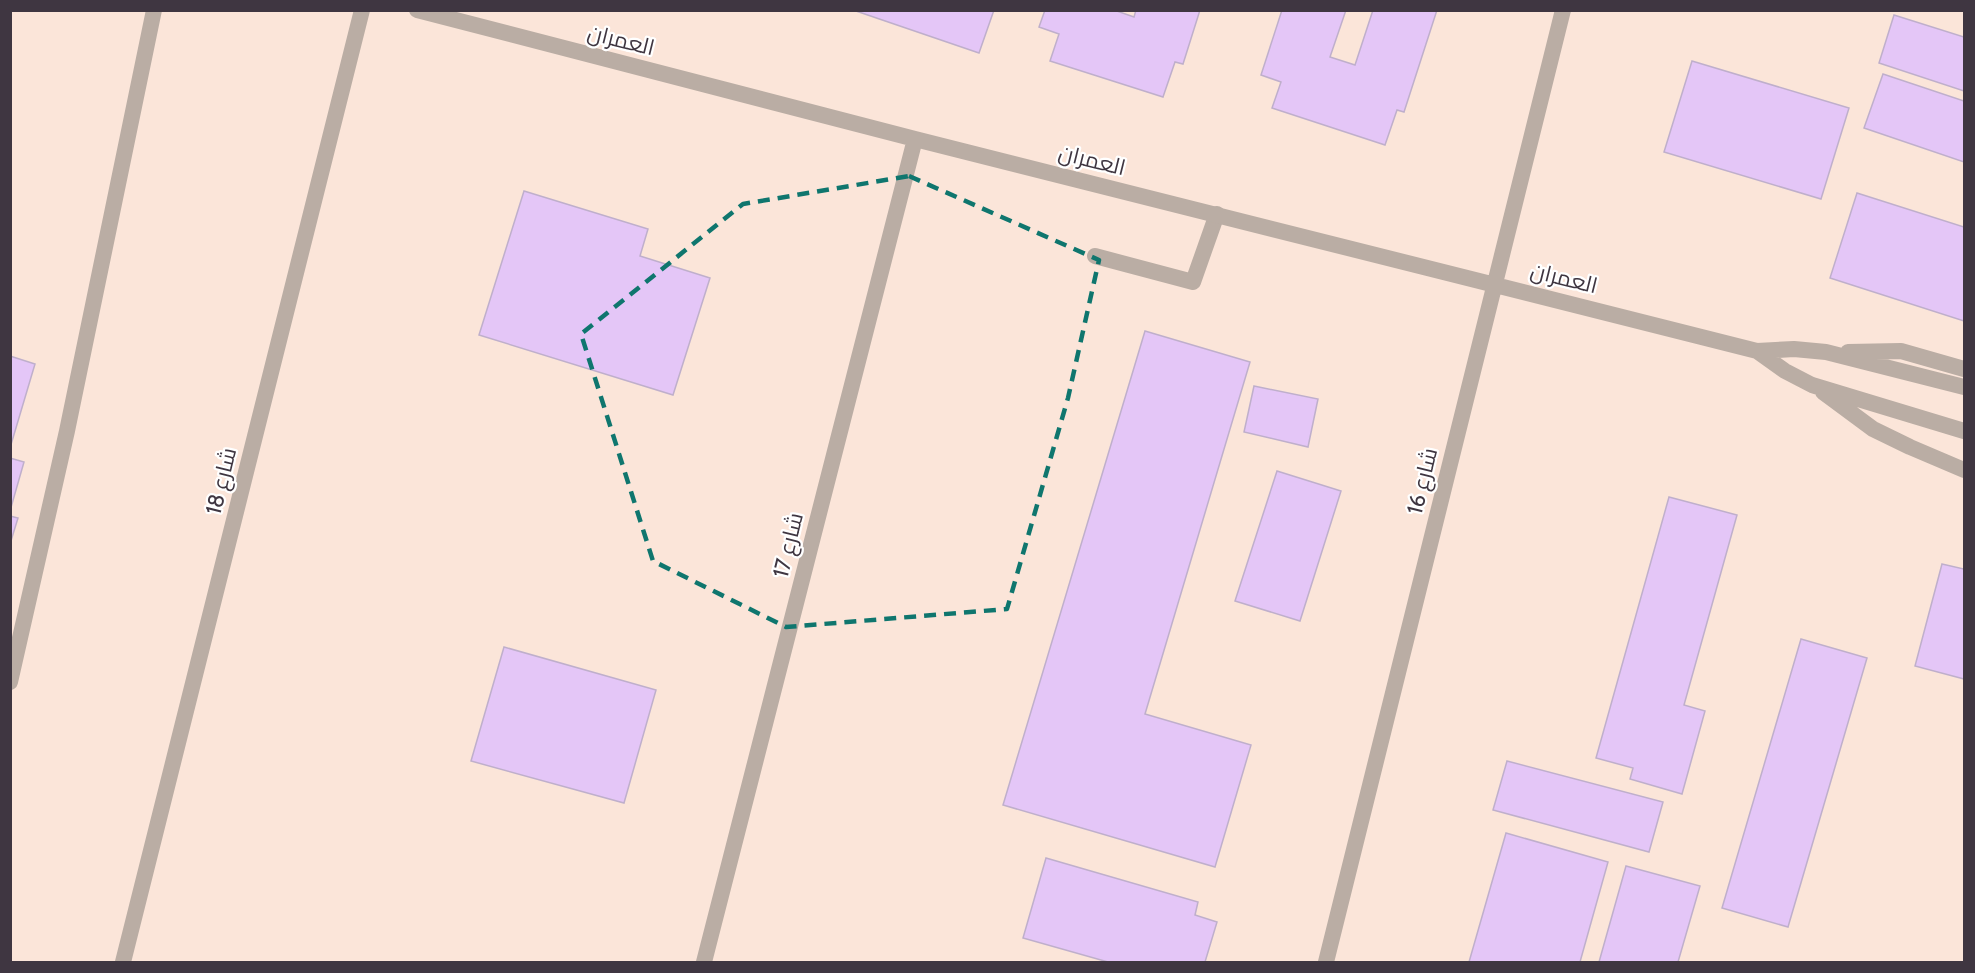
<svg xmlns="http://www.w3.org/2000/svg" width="1975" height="973" viewBox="0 0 1975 973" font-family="Cabin,Cairo,sans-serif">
<rect width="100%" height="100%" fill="#f9f0fb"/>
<path fill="#fbe5d9" d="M11,11H1964V962H11Z"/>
<path fill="#e4c6f7" stroke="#bfafcb" stroke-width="1.5" d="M853,10H994L979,53Z
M1045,10H1114L1134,17L1136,10H1200L1183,64L1175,62L1163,97L1050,61L1059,34L1039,27Z
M1282,10H1346L1330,57L1355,65L1373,10H1437L1404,112L1397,110L1385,145L1272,108L1281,82L1261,75Z
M1894,15L1964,37V91L1879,63Z
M1692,61L1849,108L1821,199L1664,152Z
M1883,74L1964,101V162L1864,128Z
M524,191L648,229L640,256L710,278L673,395L479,335Z
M1857,193L1964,227V321L1830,278Z
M1145,331L1250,362L1145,714L1251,745L1215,867L1003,805Z
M10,356L35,364L10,448Z
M1254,386L1318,399L1308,447L1244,432Z
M10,458L24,462L10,511Z
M1277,471L1341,491L1300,621L1235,601Z
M1669,497L1737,515L1684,705L1705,711L1682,794L1630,779L1633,768L1596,758Z
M10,516L18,518L10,544Z
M1942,564L1964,569V679L1915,666Z
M1801,639L1867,658L1788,927L1722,908Z
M504,647L656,690L624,803L471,761Z
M1507,761L1663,802L1649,852L1493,810Z
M1506,833L1608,862L1580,962H1469Z
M1046,858L1198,902L1195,915L1217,922L1205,962H1108L1023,938Z
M1626,866L1700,886L1678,962H1599Z"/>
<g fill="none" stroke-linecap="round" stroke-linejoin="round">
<path stroke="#baada4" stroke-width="16" d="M1095,256L1193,282L1217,214
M10,682L67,431L154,10"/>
<path stroke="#baada4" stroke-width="16" d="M417,10L915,139L1757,351L1794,349L1826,352L1964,387
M1757,351L1785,371L1812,385L1964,431
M1848,352L1901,351L1964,369
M1823,392L1873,429L1910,447L1964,470
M123,962L362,10
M704,962L915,139
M1326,962L1563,10"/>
</g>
<path fill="none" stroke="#0f766e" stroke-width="4.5" stroke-dasharray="12 8" stroke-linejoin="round" d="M909,176L1099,260L1068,398L1007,609L786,627L653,561L581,334L743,204Z"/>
<g text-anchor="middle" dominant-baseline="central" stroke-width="4.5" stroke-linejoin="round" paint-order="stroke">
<g font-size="22" fill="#3f3641" stroke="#fff">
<text transform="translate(621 40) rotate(14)">العمران</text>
<text transform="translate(1092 160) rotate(14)">العمران</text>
<text transform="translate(1564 278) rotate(14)">العمران</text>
<text transform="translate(221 481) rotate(-76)">شارع 18</text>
<text transform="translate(1422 481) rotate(-76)">شارع 16</text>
<text transform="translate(788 545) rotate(-76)">شارع 17</text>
</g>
</g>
<rect width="1975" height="973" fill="none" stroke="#3f3641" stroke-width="24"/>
</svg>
